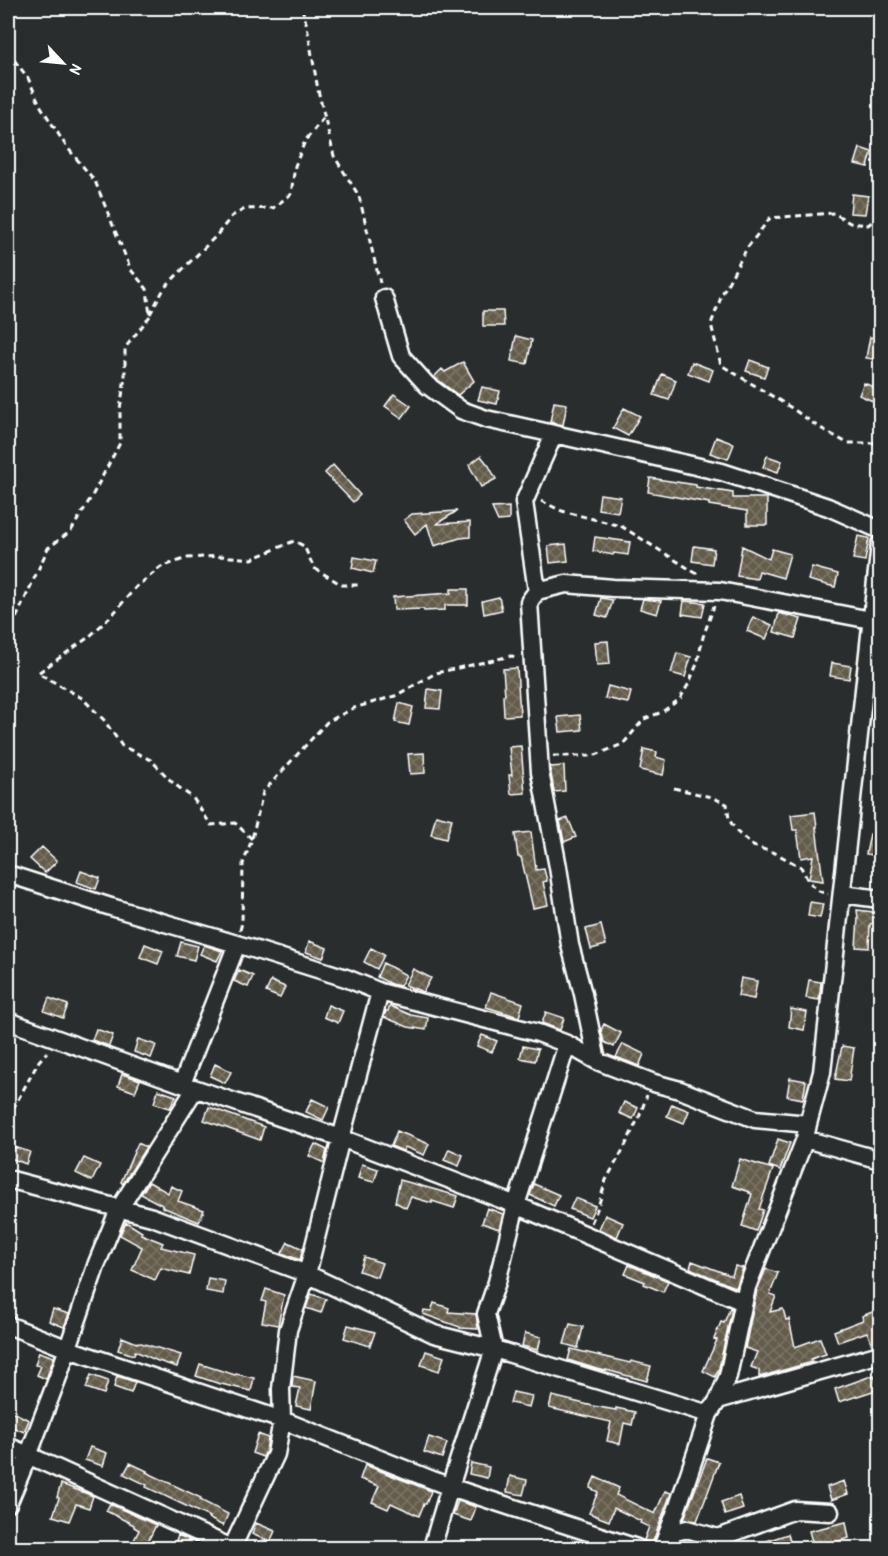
<svg xmlns="http://www.w3.org/2000/svg" width="888" height="1556" viewBox="0 0 888 1556" font-family="'Patrick Hand',sans-serif">
<defs>
<pattern id="building-cross-hatch" width="8" height="8" patternUnits="userSpaceOnUse" patternTransform="scale(1.5)"><rect width="8" height="8" fill="#635b4b"/><path d="M0 0l8 8M0 8l8-8" fill="none" stroke="#7a7466"/></pattern>
</defs>
<rect width="100%" height="100%" fill="#2a2d2e"/>
<filter id="ink" filterUnits="userSpaceOnUse"><feTurbulence type="fractalNoise" baseFrequency=".0167" numOctaves="2"/><feDisplacementMap in="SourceGraphic" scale="12" xChannelSelector="R" yChannelSelector="G"/><feConvolveMatrix kernelMatrix="1 2 1 2 8 2 1 2 1" color-interpolation-filters="sRGB"/></filter>
<g filter="url(#ink)">
<path fill="url(#building-cross-hatch)" stroke="#fff" stroke-width="1.5" d="M860,148L872,152L868,167L855,164Z
M852,194L868,196L865,214L850,213Z
M483,311H503L504,326H483Z
M516,336L532,340L527,364L511,361Z
M870,337L880,339L879,360L866,358Z
M750,360L768,367L764,377L746,371Z
M463,362L474,381L458,395L434,377L442,369L445,372Z
M692,362L713,370L709,381L688,373Z
M662,374L676,380L669,400L654,395Z
M864,383L880,390V404L859,395Z
M482,387L500,391L497,404L478,400Z
M394,394L411,406L402,418L385,406Z
M554,402L567,404L563,425L550,422Z
M624,408L640,416L628,436L613,428Z
M716,437L734,444L728,459L710,453Z
M481,456L489,466L496,479L481,487L469,465Z
M767,456L782,461L778,472L763,467Z
M333,465L360,495L353,502L325,473Z
M650,478L696,485V487L733,493V498H767V525H747V511L709,505V503L648,492Z
M600,494L621,497L618,512L598,509Z
M509,507V520L498,521L492,508Z
M457,511L436,524L470,522V537L460,538L434,546L427,524L415,534L404,520L412,514Z
M858,536L869,538L865,561L853,559Z
M595,537L630,542L628,555L614,553L613,555L593,551Z
M566,544L568,561L550,563L548,546Z
M694,546L714,549L712,564L692,561Z
M742,546L769,559L772,549L790,554L783,578L759,571L757,579L737,576Z
M354,557L376,561L373,573L352,568Z
M812,567L838,574L835,587L808,580Z
M451,589H468V605H445V610L424,611L423,609L394,610L393,597L451,593Z
M499,597L502,610L484,614L482,601Z
M601,598L613,600L607,618L596,615Z
M643,599L661,601L657,614L640,609Z
M684,601L705,603L702,617L682,614Z
M779,613L801,619L795,638L774,632Z
M753,617L772,625L766,639L747,631Z
M608,641L610,664L597,665L595,642Z
M677,653L691,657L685,677L671,673Z
M832,663L851,666L849,679L830,676Z
M517,668L520,715L504,716L503,695H505L503,669Z
M608,686L631,692L628,703L605,698Z
M428,689L442,691L440,709L426,708Z
M399,703L413,707L409,725L395,722Z
M580,715L582,730L560,732L558,717Z
M521,746L525,793L511,794L509,775H512L509,747Z
M644,749L657,752L656,757L666,760L663,775L640,770Z
M424,753L425,773L410,774L408,754Z
M564,766L565,791L554,792L550,767Z
M815,812L817,827H816L823,881L809,879L813,856L801,858L797,830H793L791,815Z
M436,815L452,819L446,839L431,835Z
M568,818L576,837L564,842L560,821Z
M531,832L536,870L544,869L547,881L543,882L548,905L533,908L521,857H518L515,834Z
M870,834L880,836L879,856L866,854Z
M42,847L57,861L45,873L30,859Z
M81,871L100,878L96,889L77,882Z
M810,902L823,904L820,918L808,916Z
M857,910L873,912L874,923L870,924L869,948L856,947L858,918Z
M601,925L606,945L591,949L586,929Z
M309,941L327,948L323,958L306,952Z
M181,942L198,946L194,960L177,956Z
M145,944L163,951L158,964L140,957Z
M204,945L222,951L217,961L200,954Z
M371,948L384,955L377,969L364,962Z
M383,963L406,975L400,986L391,984L377,977Z
M413,969L431,978L423,992L405,985Z
M239,970L253,976L248,987L234,981Z
M741,978L757,981L754,999L738,996Z
M809,980L821,982L819,1000L806,998Z
M271,981L285,987L280,998L266,992Z
M491,992L523,1003L519,1017L486,1007Z
M49,998L68,1005L63,1018L44,1011Z
M328,1005L343,1011L338,1023L324,1017Z
M390,1006L411,1015L428,1018L426,1030L408,1027L384,1017L386,1011H388Z
M791,1009L807,1012L804,1030L789,1027Z
M546,1012L564,1018L560,1030L542,1023Z
M604,1024L621,1033L614,1047L604,1042L601,1030Z
M96,1029L113,1035L109,1046L92,1040Z
M482,1035L497,1041L492,1052L477,1046Z
M138,1039L156,1045L151,1058L134,1052Z
M623,1044L644,1054L639,1066L616,1057Z
M523,1046L538,1049L535,1061L520,1058Z
M842,1046L854,1048L849,1081L835,1079Z
M215,1064L231,1072L225,1083L210,1076Z
M122,1074L140,1080L135,1092L118,1086Z
M790,1078L806,1081L803,1099L787,1096Z
M158,1090L176,1096L170,1108L154,1103Z
M312,1099L329,1107L323,1120L306,1112Z
M624,1102L638,1108L633,1119L619,1113Z
M672,1104L689,1111L684,1123L667,1116Z
M209,1107L264,1127L260,1140L204,1120Z
M397,1131L429,1144L424,1155L405,1147L403,1151L391,1146Z
M778,1139L790,1143L780,1170L769,1166Z
M138,1143L146,1147L123,1184L121,1182Z
M315,1144L327,1150L324,1163L309,1156Z
M14,1147L30,1152L26,1164L10,1158Z
M449,1149L463,1155L459,1166L444,1160Z
M84,1158L100,1165L92,1181L76,1173Z
M740,1159L773,1169L759,1209L763,1210L756,1231L742,1226L752,1194L749,1193L750,1192L732,1186Z
M362,1164L378,1169L374,1182L358,1178Z
M400,1180L458,1196L454,1208L432,1201V1203L411,1197L406,1208L395,1202Z
M149,1182L168,1193L171,1186L182,1191L178,1201L204,1210L199,1222L162,1207V1205L141,1194Z
M534,1184L559,1195L554,1206L530,1195Z
M575,1198L595,1206L590,1217L570,1209Z
M487,1208L503,1214L499,1229L482,1223Z
M605,1215L623,1223L617,1237L599,1229Z
M126,1222L142,1232L141,1234L163,1243L161,1247L194,1255L189,1275L161,1268L155,1280L132,1270L142,1247L120,1235Z
M288,1242L303,1249L300,1260L282,1253Z
M364,1257L382,1263L377,1277L359,1271Z
M692,1261L732,1276L735,1266L743,1268L736,1288L690,1268Z
M629,1265L668,1281L663,1292L644,1284L645,1282L625,1274Z
M766,1269L778,1273L770,1294L776,1296L770,1312L783,1309L786,1320L789,1319L795,1347L820,1338L826,1354L811,1359L812,1362L759,1377V1370L751,1367L757,1352L745,1348L757,1290Z
M208,1278L225,1281L223,1294L206,1291Z
M266,1289L284,1295L278,1325L262,1322L266,1302L262,1301Z
M311,1294L326,1299L321,1313L306,1308Z
M434,1303L449,1308L448,1312L476,1314L478,1329L460,1328V1327L423,1314L424,1310L431,1311Z
M730,1308L732,1309L719,1368L715,1377L703,1371L717,1340L714,1339L721,1322L724,1323Z
M53,1309L69,1314L64,1327L49,1321Z
M880,1309V1344L872,1345L867,1332L838,1342L834,1331L863,1320L862,1316Z
M570,1324L583,1327L578,1348L564,1344Z
M348,1325L375,1332L370,1346L344,1338Z
M525,1333L541,1337L538,1350L522,1346Z
M122,1337L137,1343L138,1342L181,1355L177,1367L158,1361L135,1351L134,1355L118,1350Z
M571,1349L630,1363L631,1361L651,1366L647,1381L606,1370V1371L597,1369L568,1360Z
M426,1351L444,1357L439,1371L421,1365Z
M39,1352L54,1357L46,1379L37,1375L41,1366L35,1365Z
M200,1364L235,1375L236,1374L254,1378L251,1391L217,1383L196,1376Z
M91,1375L108,1381L104,1394L86,1388Z
M874,1375L879,1389L839,1402L835,1389Z
M117,1376L135,1382L131,1393L114,1387Z
M293,1376L316,1381L311,1409L296,1406L300,1388L292,1387Z
M513,1392L532,1396L529,1407L510,1403Z
M552,1396L593,1406L616,1410V1408L635,1412L632,1425L624,1423L620,1444L607,1441L611,1422L549,1408Z
M13,1412L29,1420L24,1432L8,1425Z
M258,1434L268,1438L266,1451L263,1457L252,1453Z
M429,1437L447,1443L442,1458L424,1452Z
M90,1447L107,1453L103,1466L85,1460Z
M707,1458L719,1462L708,1492L697,1521L684,1519Z
M130,1463L147,1471L146,1472L201,1498L200,1500L228,1514L223,1526L208,1518L209,1517L146,1487L147,1485L124,1474Z
M471,1463L489,1467L487,1478L469,1474Z
M365,1465L431,1491L426,1504H424L419,1516L391,1503L388,1509L372,1502L379,1486L360,1479Z
M510,1476L527,1480L523,1495L507,1492Z
M595,1477L619,1488L616,1495L655,1514L665,1491L671,1493L652,1544L644,1540L649,1527L640,1523L641,1521L614,1508L609,1521L589,1513L598,1492L590,1488Z
M844,1481L848,1494L831,1500L827,1487Z
M61,1484L93,1496L89,1508L76,1504L69,1521L53,1516L59,1498L57,1497Z
M739,1496L743,1509L725,1515L721,1502Z
M458,1501L476,1507L471,1521L453,1515Z
M110,1504L156,1525L146,1545L134,1540L139,1530L134,1527V1525L106,1511Z
M846,1522L849,1538L814,1548L809,1531Z
M256,1523L275,1531L270,1542L252,1534Z
M788,1534L792,1548H751V1546Z
M178,1535L208,1548H173Z"/>
<g fill="none" stroke-linecap="round" stroke-linejoin="round">
<defs>
<path id="minor" d="M384,298L401,356L427,385L461,410L486,419L554,434
M537,591L524,502L554,434L722,472L828,507L880,530
M8,874L111,907L250,948L346,978L380,992L538,1033L567,1044L597,1061L654,1083L680,1090L755,1119L808,1124
M842,894L880,899
M8,1021L182,1084L341,1138L516,1205L743,1302
M597,1061L583,994L570,945L558,867L540,772L529,602L537,591L566,584L613,588L720,591L871,620
M182,1084L237,944
M805,1139L880,1160
M8,1179L152,1217L307,1274L434,1334L494,1349L709,1414
M8,1325L68,1349L282,1420L450,1487L637,1548
M718,1400L880,1354
M8,1446L232,1548
M8,1504L28,1456L58,1377L97,1263L119,1209L195,1089
M668,1534L687,1529L718,1538L723,1548
M718,1538L795,1510L830,1512
M232,1548L276,1454L282,1420L281,1389L288,1330L307,1274L341,1138L380,992
M432,1548L450,1487L494,1349L486,1314L497,1282L516,1205L567,1044
M662,1548L678,1506L709,1414L718,1400L728,1376L747,1287L805,1139L808,1124L822,1072L880,544"/>
</defs>
<use href="#minor" stroke="#fff" stroke-width="21"/>
<path stroke="#fff" stroke-width="3" stroke-dasharray="6 4.5" stroke-linecap="butt" d="M302,8L307,26L318,90L334,156L359,196L380,283
M8,52L28,78L40,105L66,146L95,181L131,270L147,289L150,316L125,348V377L120,409V443L92,496L71,531L48,548L8,636
M880,216L868,225L850,223L834,213L770,218L747,248L723,292L711,324L721,365L790,407L817,426L847,443H880
M150,314L165,287L216,236L232,216L245,209L273,208L291,194L295,166L305,141L324,117
M541,501L562,511L621,526L699,575
M553,756H593L623,744L644,719L662,712L680,699L689,683L697,664L703,637L714,606
M674,788L711,797L727,804L729,819L736,831L753,846L775,853L801,867L808,881L819,891L828,894
M252,839L235,823L211,825L193,798L173,783L151,760L122,746L104,720L82,698L38,673L89,637L113,614L136,587L161,567L187,558L222,556L252,559L294,541L304,546L314,568L342,585H359
M240,930L242,923L243,864L252,839L263,792L327,722L354,708L395,696L436,673L511,656L519,657
M8,1118L39,1061L47,1052
M591,1223L598,1207L606,1180L624,1148L640,1115L647,1095"/>
<use href="#minor" stroke="#2a2d2e" stroke-width="16"/>
</g>
</g>
<rect width="888" height="1556" fill="none" stroke="#2a2d2e" stroke-width="30"/>
<rect x="15" y="15" width="858" height="1526" fill="none" stroke="#fff" stroke-width="2" filter="url(#ink)"/>
<g transform="translate(63 63) rotate(116)" stroke="#2a2d2e" stroke-width="4.5" paint-order="stroke">
<path d="M0-4.5L10 22L0 15L-10 22Z" fill="#ffffff"/>
<text y="-9" font-size="16" font-weight="bold" text-anchor="middle" fill="#ffffff">N</text>
</g>
</svg>
